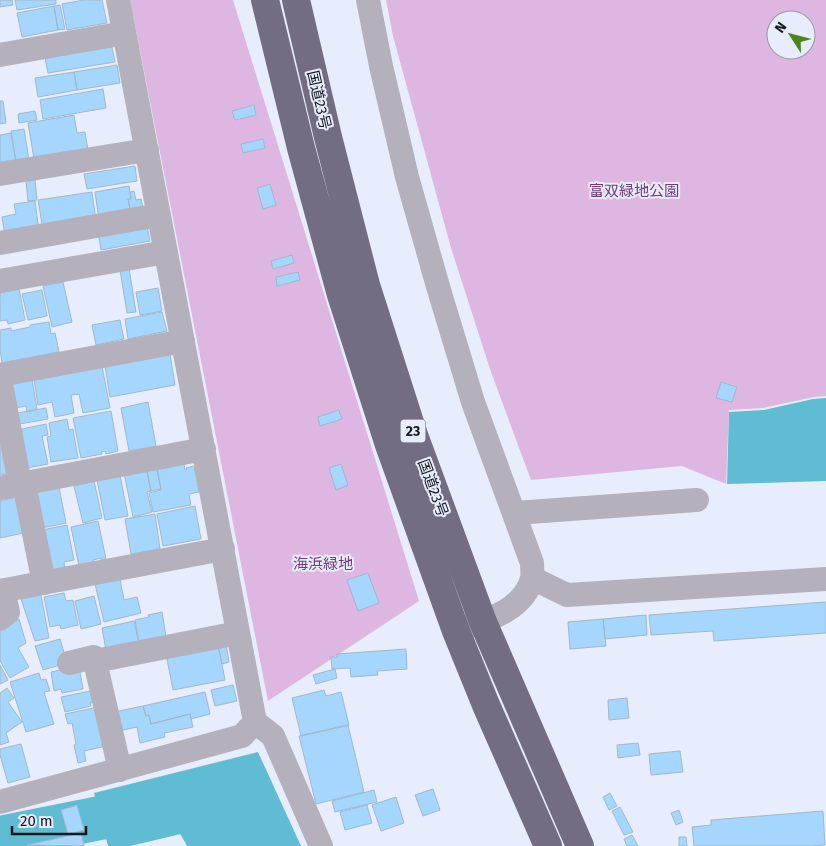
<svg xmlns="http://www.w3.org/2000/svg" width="826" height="846" viewBox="0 0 826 846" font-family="'Fira Sans','Noto Sans JP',sans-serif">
<rect width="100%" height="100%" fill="#e7edfc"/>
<path fill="#ddb7e1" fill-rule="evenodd" d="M130,0H233L419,601L268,701Z
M386,0H826V396L814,397L763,408L729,410L726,484L682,466L531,480L491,372L451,248L393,36ZM776,20H806V50H776Z"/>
<path fill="#5fbcd2" d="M826,398V481L727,484L729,412L764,410L813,399Z
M258,752L301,846H187L181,834L130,846H108L94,793Z"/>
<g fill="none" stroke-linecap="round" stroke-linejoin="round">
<path stroke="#5fbcd2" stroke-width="44" d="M0,838L185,801L214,846"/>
</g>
<path fill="#a5d6fd" stroke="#a1b8ca" d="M0,0H12L13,5L0,7Z
M15,0H56V4L17,10Z
M84,0H102L107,23L67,30L62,4Z
M60,5L65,29L58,30L54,6Z
M54,6L58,30L22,37L17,13Z
M112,47L115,62L48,73L45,58Z
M117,65L120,83L77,90L74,72Z
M74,72L77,90L38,97L35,78Z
M103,89L106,108L43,119L40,100Z
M0,101H3L6,123L0,124Z
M254,105L256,115L235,120L232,111Z
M35,111L37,120L19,123L18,114Z
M74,115L77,133L85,132L88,150L34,159L28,123Z
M24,129L29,160L16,162L11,131Z
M11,133L16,162L0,165V135Z
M263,139L265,148L243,153L241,144Z
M135,166L137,181L87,189L84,174Z
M35,180L37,200L28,201L26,181Z
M270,184L276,205L263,209L257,188Z
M129,186L131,199H128L131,214L99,220L95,192Z
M134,191L136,200L141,199L144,212L131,214L128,199H131L130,192Z
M92,192L96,221L43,230L38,200Z
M35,201L39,231L5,236L2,217L16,214L14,204Z
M146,222L150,241L101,250L98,231Z
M292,255L294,263L273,269L271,261Z
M129,268L136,312L127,313L120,270Z
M298,272L300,280L277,286L276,277Z
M63,282L72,322L52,327L43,286Z
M158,288L162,311L140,315L136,292Z
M19,289L25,320L8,324L7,320L0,321V293Z
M42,290L47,316L28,320L22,294Z
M162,312L167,331L128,339L125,319Z
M120,320L124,339L96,345L92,325Z
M49,322L51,334L55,333L59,352L2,363L0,349V330L11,328V331L30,327V325Z
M170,354L175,385L110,397L105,366Z
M102,366L110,408L83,413L79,394L71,395L74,413L55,417L52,402L38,405L34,379Z
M32,379L37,409L27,412L26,406L9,409L5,384Z
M721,382L737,387L732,402L716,398Z
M148,402L156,446L129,451L121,408Z
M46,408L48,419L14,425L12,414Z
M339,410L342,419L320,426L318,417Z
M111,411L118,451L106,454L105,451L101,452L102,454L81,458L73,418Z
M67,419L69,430L73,429L78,458L51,462L47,437L51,436L49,423Z
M46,424L48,435L42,436L48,464L22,469V429Z
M0,433L12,473L0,475Z
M184,463L185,470L187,469L186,468L194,466L199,492L189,494L191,505L153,512L149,493L161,490L157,470Z
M341,464L348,485L336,490L329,468Z
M146,468L151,491L147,492L152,512L133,517L124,473Z
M157,468L161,489L151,491L147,470Z
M120,475L128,516L105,520L97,480Z
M94,481L102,518L83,523L74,486Z
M59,487L66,523L37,529L30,493Z
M20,496L28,532L0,538V501Z
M195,506L201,539L163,546L157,514Z
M155,514L160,549L131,554L125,519Z
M98,521L106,559L101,560V558L93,560L94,563L79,566L71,527Z
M67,525L74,560L64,562L65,568L46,572L37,531Z
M368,573L379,603L358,611L347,580Z
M120,579L124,600L137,597L141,613L104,622L95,584Z
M64,593L66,601L73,600L78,625L61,629L60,625L50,627L44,597Z
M41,595L49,638L35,641L21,599Z
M94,596L101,624L81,629L75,601Z
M826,602V633L714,641L713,631L651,635L649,615Z
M162,612L167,643L140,648L135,620L149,617L148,615Z
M646,615L647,635L605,639L603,619Z
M19,619L26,643L18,648L29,667L10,678L0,661V630Z
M603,619L606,646L570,649L568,622Z
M134,621L139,644L106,650L102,628Z
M60,639L67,663L43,670L35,646Z
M218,644L225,680L173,690L166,654Z
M226,644L229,662L222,664L218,646Z
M406,649L407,669L377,671L378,675L351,677L350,668L332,669L331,657H337V654Z
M0,665L8,680L0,684Z
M79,666L83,689L62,693L61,689L54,691L51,672Z
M335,669L337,678L316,684L313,675Z
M39,673L41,680L46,679L50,691L44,692L54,724L26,732L10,682Z
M233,685L237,701L215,706L211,690Z
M7,688L14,698L8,702L22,722L6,733L9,742L0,745V693Z
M95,690L97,702L90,703L91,706L65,712L61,697Z
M324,690L326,696L341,692L349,725L301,736L292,698Z
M205,692L210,714L191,719L190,714L151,724L149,715L146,716L143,706Z
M627,698L629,718L609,720L608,700Z
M143,706L146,716L149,715L151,724L190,714L193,727L164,733L165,737L140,743L137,727L118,731L114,712Z
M98,707L106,746L84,751L86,761L78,763L74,745L76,744L72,723L68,724L65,714Z
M348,725L364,792L316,804L299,736Z
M638,743L640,755L618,758L617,745Z
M21,744L30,777L8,783L0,755V749Z
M680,751L683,772L651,775L649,754Z
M433,789L440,810L423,816L415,795Z
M374,790L377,802L335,812L332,801Z
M610,793L617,806L609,810L603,797Z
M396,797L404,823L381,831L372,805Z
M77,805L84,830L68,834L61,810Z
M367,805L372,823L345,830L340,812Z
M620,807L633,832L624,835L612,811Z
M679,810L683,822L676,825L671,813Z
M823,811L825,845L811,846H694L692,827L711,825V820Z
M81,833L84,846L27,845Z
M632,835L638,846H627L624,839Z
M679,837H686L687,846H679Z"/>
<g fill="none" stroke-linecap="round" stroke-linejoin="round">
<path stroke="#b4b1bc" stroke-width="24" d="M368,0L381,66L407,177L439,290L473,402L532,563C532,568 533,574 532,579C523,609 491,619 465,628
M0,55L124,33
M0,174L147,150
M0,243L159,215
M0,281L166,252
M0,375L183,341
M0,379L20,484
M24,484L44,583
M0,488L204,449
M515,513L697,500
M532,578L567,595L826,579
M0,591L223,549
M0,619L8,612L3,591
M95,661L238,633
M69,663L94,657L120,770
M255,722L273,736L321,846
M0,802L242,736L255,722L118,0"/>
<path stroke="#726d83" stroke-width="28" d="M265,0L301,148L341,295L389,445L456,631L486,705L548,846
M296,0L328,137L366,285L414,435L483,622L580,846"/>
</g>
<g text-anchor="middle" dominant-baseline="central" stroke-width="4" stroke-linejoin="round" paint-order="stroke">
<rect fill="#e7edfc" stroke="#545863" stroke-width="1" x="400.5" y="419.5" width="25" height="23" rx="4"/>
<g font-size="14" font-weight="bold" fill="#151821">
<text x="413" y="431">23</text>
</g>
<g font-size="15" fill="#151821" stroke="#e7edfc">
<text transform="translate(319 100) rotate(77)">国道23号</text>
<text transform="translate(433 488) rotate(70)">国道23号</text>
</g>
<g font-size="15" fill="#73387b" stroke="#e7edfc">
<text x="634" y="191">富双緑地公園</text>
<text x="323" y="564">海浜緑地</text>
</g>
</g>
<g transform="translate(791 35) rotate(306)"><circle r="24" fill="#e7edfc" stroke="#9398a4"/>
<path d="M0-4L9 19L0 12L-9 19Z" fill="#4c841f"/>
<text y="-8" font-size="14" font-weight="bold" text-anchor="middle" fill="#151821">N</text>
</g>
<path d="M12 826v8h74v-8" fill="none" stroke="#151821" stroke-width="2.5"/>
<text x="20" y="826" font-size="15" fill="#151821" stroke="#e7edfc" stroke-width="4" paint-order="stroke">20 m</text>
</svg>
